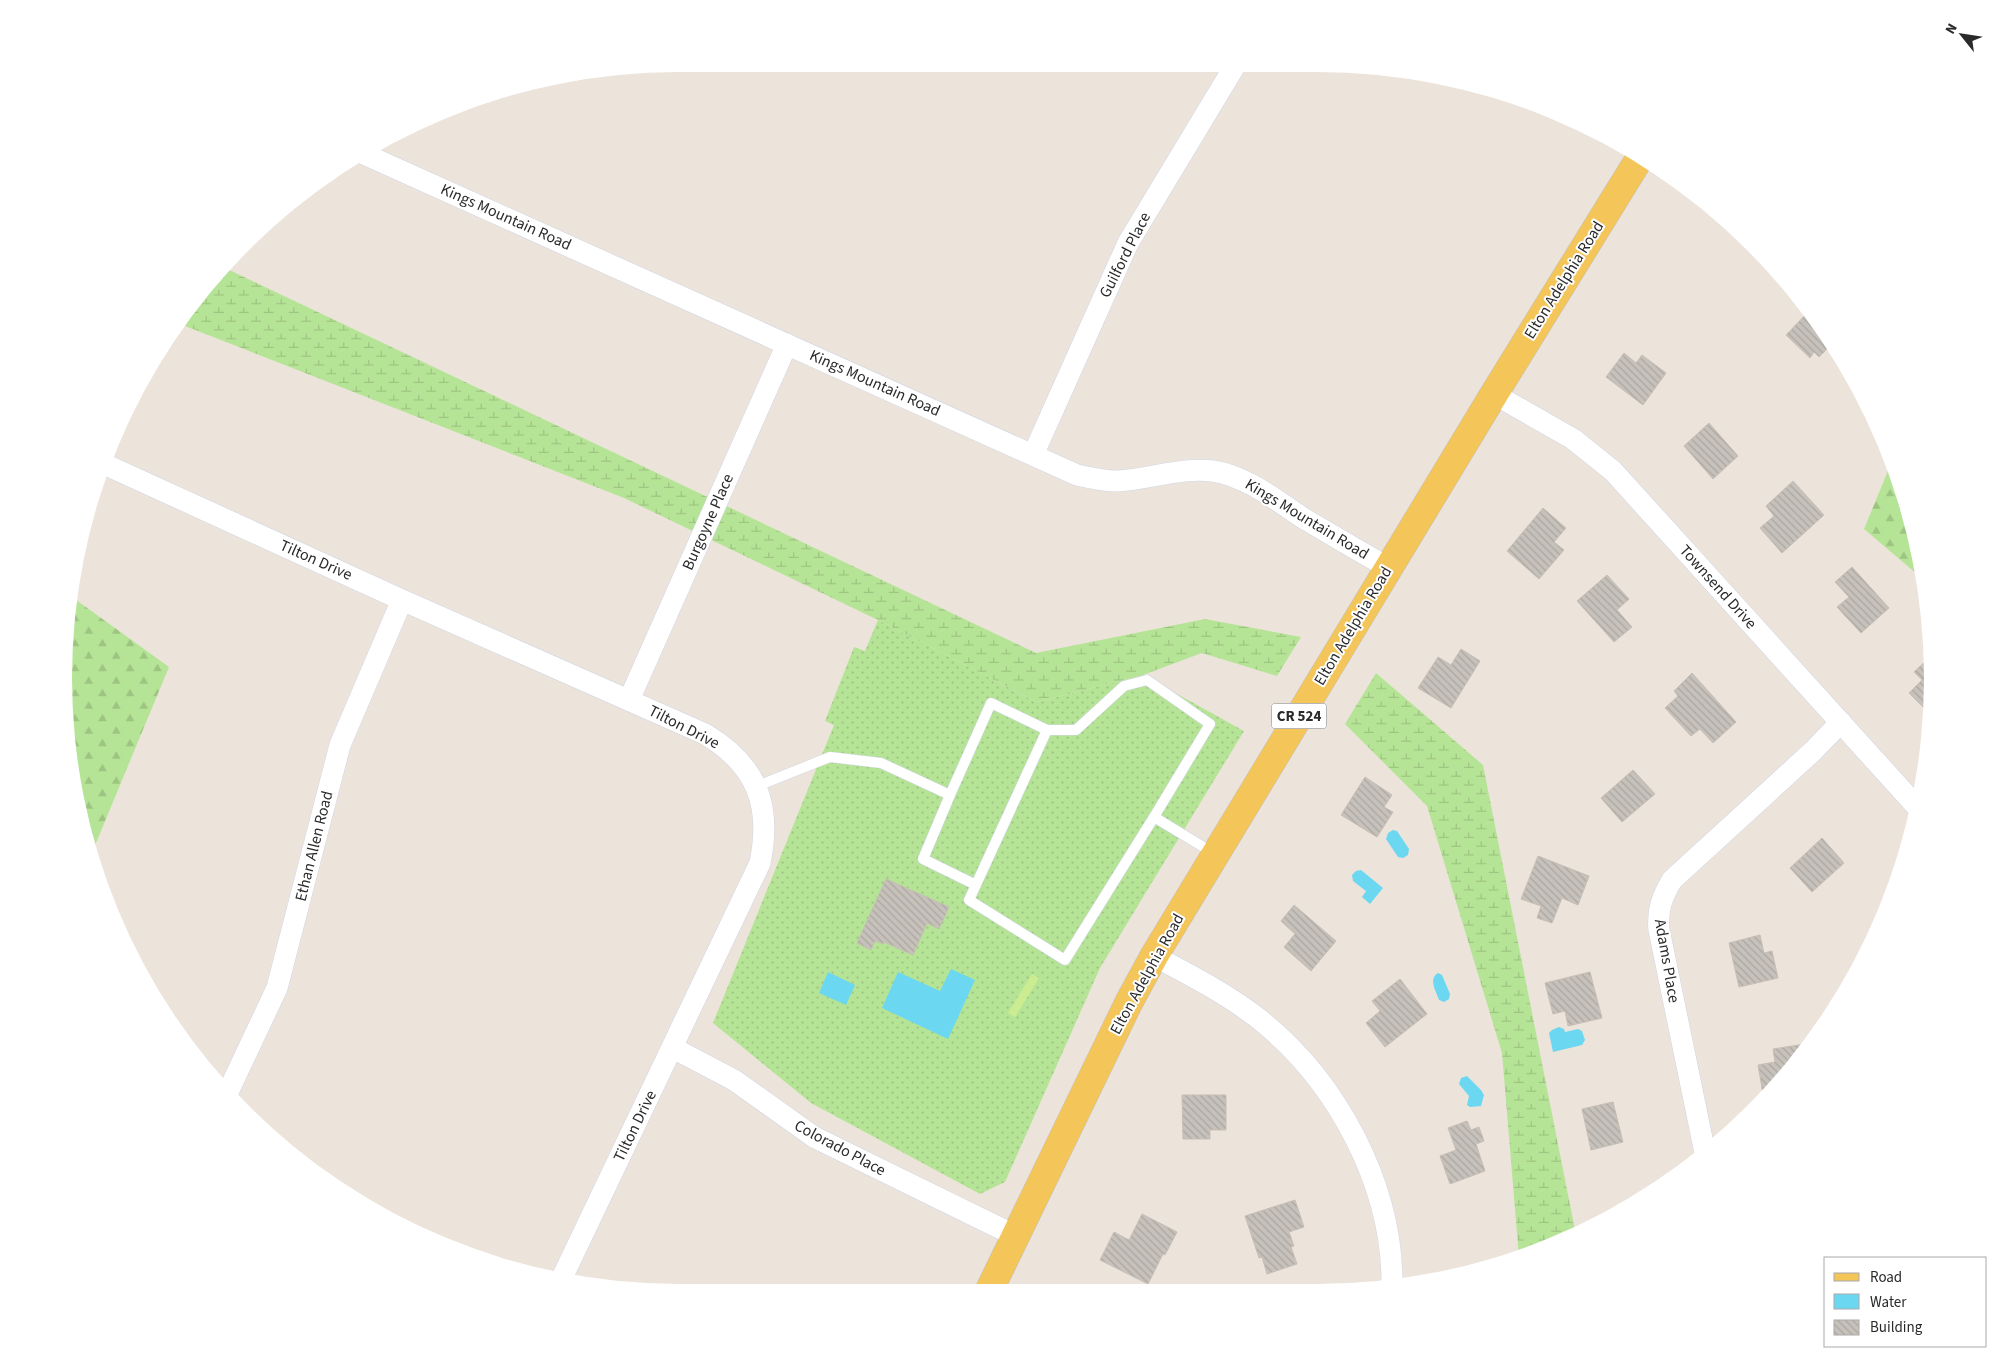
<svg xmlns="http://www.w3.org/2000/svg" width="1997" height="1357" viewBox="0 0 1997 1357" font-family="'Source Sans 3',sans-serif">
<defs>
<pattern id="grass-dots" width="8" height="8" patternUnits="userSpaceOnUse" patternTransform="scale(1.25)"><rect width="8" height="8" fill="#b6e496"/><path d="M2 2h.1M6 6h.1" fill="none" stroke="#9dc481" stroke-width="1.8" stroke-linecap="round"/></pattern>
<pattern id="forest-firs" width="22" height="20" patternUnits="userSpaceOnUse" patternTransform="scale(1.25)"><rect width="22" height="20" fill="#b6e496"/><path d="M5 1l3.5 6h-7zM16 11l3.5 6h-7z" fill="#9dc481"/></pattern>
<pattern id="wetland-marsh" width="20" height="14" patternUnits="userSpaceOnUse" patternTransform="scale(1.25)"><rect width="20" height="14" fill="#b6e496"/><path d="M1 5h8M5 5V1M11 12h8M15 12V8" fill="none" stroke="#9dc481"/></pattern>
<pattern id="building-back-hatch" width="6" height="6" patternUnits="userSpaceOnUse" patternTransform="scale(1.25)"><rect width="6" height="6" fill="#c7c1bb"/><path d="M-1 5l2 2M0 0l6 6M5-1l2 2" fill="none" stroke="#aba6a1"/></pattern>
</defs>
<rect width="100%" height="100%" fill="#ece4db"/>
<path fill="url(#grass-dots)" d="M878,620L1037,702L1143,675L1244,731L1100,968L1005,1182L980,1194L811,1103L713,1023L834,725L825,721L854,647L865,651Z"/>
<path fill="url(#forest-firs)" d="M1892,461L1921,558L1924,580L1864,529Z
M72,597L169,667L91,855L76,799L65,638Z"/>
<path fill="url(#wetland-marsh)" d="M223,267L1036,653L1205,619L1301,637L1277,676L1202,653L1143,675L1037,702L878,620L624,498L180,324L191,304Z
M1376,673L1483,765L1576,1235L1554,1246L1519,1257L1502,1053L1427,806L1345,724Z"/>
<path fill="#ccec91" d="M1032,974L1039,978L1015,1017L1008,1013Z"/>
<path fill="#6bd7f1" d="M1393,830L1397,831L1409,849L1408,855L1403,858L1398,857L1386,839L1388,833Z
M1361,870L1383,888L1370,904L1362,897L1366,891L1353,881L1352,875L1356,871Z
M951,969L975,980L948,1039L882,1008L898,972L940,991Z
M828,972L855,985L846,1005L819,993Z
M1438,973L1442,975L1450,994L1449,999L1444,1002L1439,1000C1436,991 1428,979 1438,973Z
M1559,1027L1564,1029L1565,1032L1578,1029L1582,1031L1585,1040L1582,1045L1553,1052L1549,1033L1552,1030Z
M1467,1076L1481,1090L1484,1095L1481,1106L1470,1107L1467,1105L1469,1096L1459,1084L1461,1078Z"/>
<path fill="url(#building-back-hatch)" stroke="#c7bfb5" d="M1809,311L1833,343L1819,357L1814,352L1810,358L1786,335Z
M1624,353L1636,363L1642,355L1666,373L1643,405L1606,377Z
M1709,423L1738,456L1713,479L1684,446Z
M1793,481L1824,515L1782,553L1760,528L1774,516L1766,506Z
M1543,508L1566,528L1554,542L1564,550L1539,579L1507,551Z
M1852,567L1889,608L1861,633L1837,607L1849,597L1835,582Z
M1607,575L1629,599L1617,610L1632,627L1614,642L1577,601Z
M1461,649L1480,661L1451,708L1418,688L1438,657L1451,665Z
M1931,656L1933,678L1930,714L1909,693L1922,680L1914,672Z
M1692,673L1736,722L1713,743L1700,729L1691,736L1665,708L1678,696L1674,691Z
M1633,770L1655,794L1622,822L1601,798Z
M1365,777L1392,795L1384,807L1393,812L1377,837L1341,815Z
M1822,838L1844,863L1812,892L1790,868Z
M1538,856L1589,876L1578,905L1562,898L1552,923L1537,918L1541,906L1521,899Z
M886,879L949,907L939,929L927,923L913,955L884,942L883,944L875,941L871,950L857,943Z
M1294,905L1336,941L1311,971L1284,947L1295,934L1281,921Z
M1760,935L1764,953L1772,951L1778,978L1739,987L1729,943Z
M1590,972L1602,1018L1568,1026L1565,1011L1553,1014L1545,983Z
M1400,979L1427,1014L1385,1047L1366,1023L1380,1011L1372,1001Z
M1811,1043L1776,1085L1764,1100L1758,1065L1775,1062L1773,1049Z
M1182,1095H1226V1130H1210V1139H1183Z
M1613,1102L1623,1142L1591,1150L1582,1109Z
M1467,1121L1471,1130L1479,1127L1484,1141L1476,1144L1485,1171L1450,1184L1440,1156L1456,1150L1448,1128Z
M1295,1200L1304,1227L1289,1232L1294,1246L1291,1247L1297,1264L1267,1274L1262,1257L1259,1258L1245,1216Z
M1142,1214L1177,1232L1165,1255L1163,1254L1148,1284L1100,1260L1114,1232L1129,1240Z"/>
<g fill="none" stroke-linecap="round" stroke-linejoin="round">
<defs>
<path id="lane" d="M1047,730H1076L1124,686L1147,680L1210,724L1154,817
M755,787L830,757L881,763L950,795L991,703L1047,730L969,900L1065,960L1154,817L1215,854
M950,795L923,859L976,885"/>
<path id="street" d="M364,154L1077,475C1090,478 1105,481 1118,481C1150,479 1181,467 1213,471C1246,476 1276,500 1303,518C1332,535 1360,552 1389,568
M1494,394L1573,439L1613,471L1918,808
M1033,455L1128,243L1236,64
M104,464L402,600L705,734C757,765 772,805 760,863L560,1282
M629,700L787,344
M1154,956C1190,975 1227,994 1259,1019C1337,1081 1393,1185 1392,1286
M673,1048L734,1080L814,1137L1016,1236
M228,1092L277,988L340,745L402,600
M1705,1153L1659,930C1657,910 1662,897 1672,880L1813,751L1841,722"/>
<path id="primary" d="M988,1293L1129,1002L1154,956L1494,394L1641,156"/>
</defs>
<use href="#lane" stroke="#d0d5e3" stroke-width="11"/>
<use href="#street" stroke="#d0d5e3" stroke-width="22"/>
<use href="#primary" stroke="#c3c3c3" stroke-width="29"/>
<use href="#lane" stroke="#fff" stroke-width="10"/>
<use href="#street" stroke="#fff" stroke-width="21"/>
<use href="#primary" stroke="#f4c558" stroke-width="28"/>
</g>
<g text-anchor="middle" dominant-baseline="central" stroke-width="4" stroke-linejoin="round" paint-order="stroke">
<rect fill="#fff" stroke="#6a6a6a" stroke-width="1" x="1271.5" y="703.5" width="55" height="25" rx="4"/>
<g font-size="15" font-weight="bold" fill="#2a2a2a">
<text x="1299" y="716">CR 524</text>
</g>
<g font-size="16" fill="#2a2a2a" stroke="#fff">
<text transform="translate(506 217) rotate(24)">Kings Mountain Road</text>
<text transform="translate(1125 255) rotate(-63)">Guilford Place</text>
<text transform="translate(1564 280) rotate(-58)">Elton Adelphia Road</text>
<text transform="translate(875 383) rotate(24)">Kings Mountain Road</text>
<text transform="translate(1307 519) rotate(31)">Kings Mountain Road</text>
<text transform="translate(708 522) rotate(-66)">Burgoyne Place</text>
<text transform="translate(316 560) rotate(24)">Tilton Drive</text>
<text transform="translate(1718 587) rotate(48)">Townsend Drive</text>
<text transform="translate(1353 626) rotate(-59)">Elton Adelphia Road</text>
<text transform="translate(684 727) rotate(27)">Tilton Drive</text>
<text transform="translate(314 846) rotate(-76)">Ethan Allen Road</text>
<text transform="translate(1667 961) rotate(80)">Adams Place</text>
<text transform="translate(1147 974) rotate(-61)">Elton Adelphia Road</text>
<text transform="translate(635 1126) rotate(-64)">Tilton Drive</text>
<text transform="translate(840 1148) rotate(28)">Colorado Place</text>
</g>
</g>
<path d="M0 0H1997V1357H0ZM678 72H1318A606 606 0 0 1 1924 678V678A606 606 0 0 1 1318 1284H678A606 606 0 0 1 72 678V678A606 606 0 0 1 678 72Z" fill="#fff" fill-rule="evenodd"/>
<rect x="1824" y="1257" width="162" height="90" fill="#ffffff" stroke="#aaaaaa"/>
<rect x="1834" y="1273" width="25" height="8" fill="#f4c558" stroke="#aaaaaa"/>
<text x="1870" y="1282" font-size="15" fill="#2a2a2a">Road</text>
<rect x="1834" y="1294" width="25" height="15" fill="#6bd7f1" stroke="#aaaaaa"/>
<text x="1870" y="1307" font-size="15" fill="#2a2a2a">Water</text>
<rect x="1834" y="1320" width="25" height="15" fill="url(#building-back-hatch)" stroke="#aaaaaa"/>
<text x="1870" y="1332" font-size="15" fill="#2a2a2a">Building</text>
<g transform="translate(1962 35) rotate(300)" stroke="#ffffff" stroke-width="4" paint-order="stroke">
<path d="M0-4L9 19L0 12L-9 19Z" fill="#2a2a2a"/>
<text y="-8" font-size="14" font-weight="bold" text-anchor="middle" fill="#2a2a2a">N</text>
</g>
</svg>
